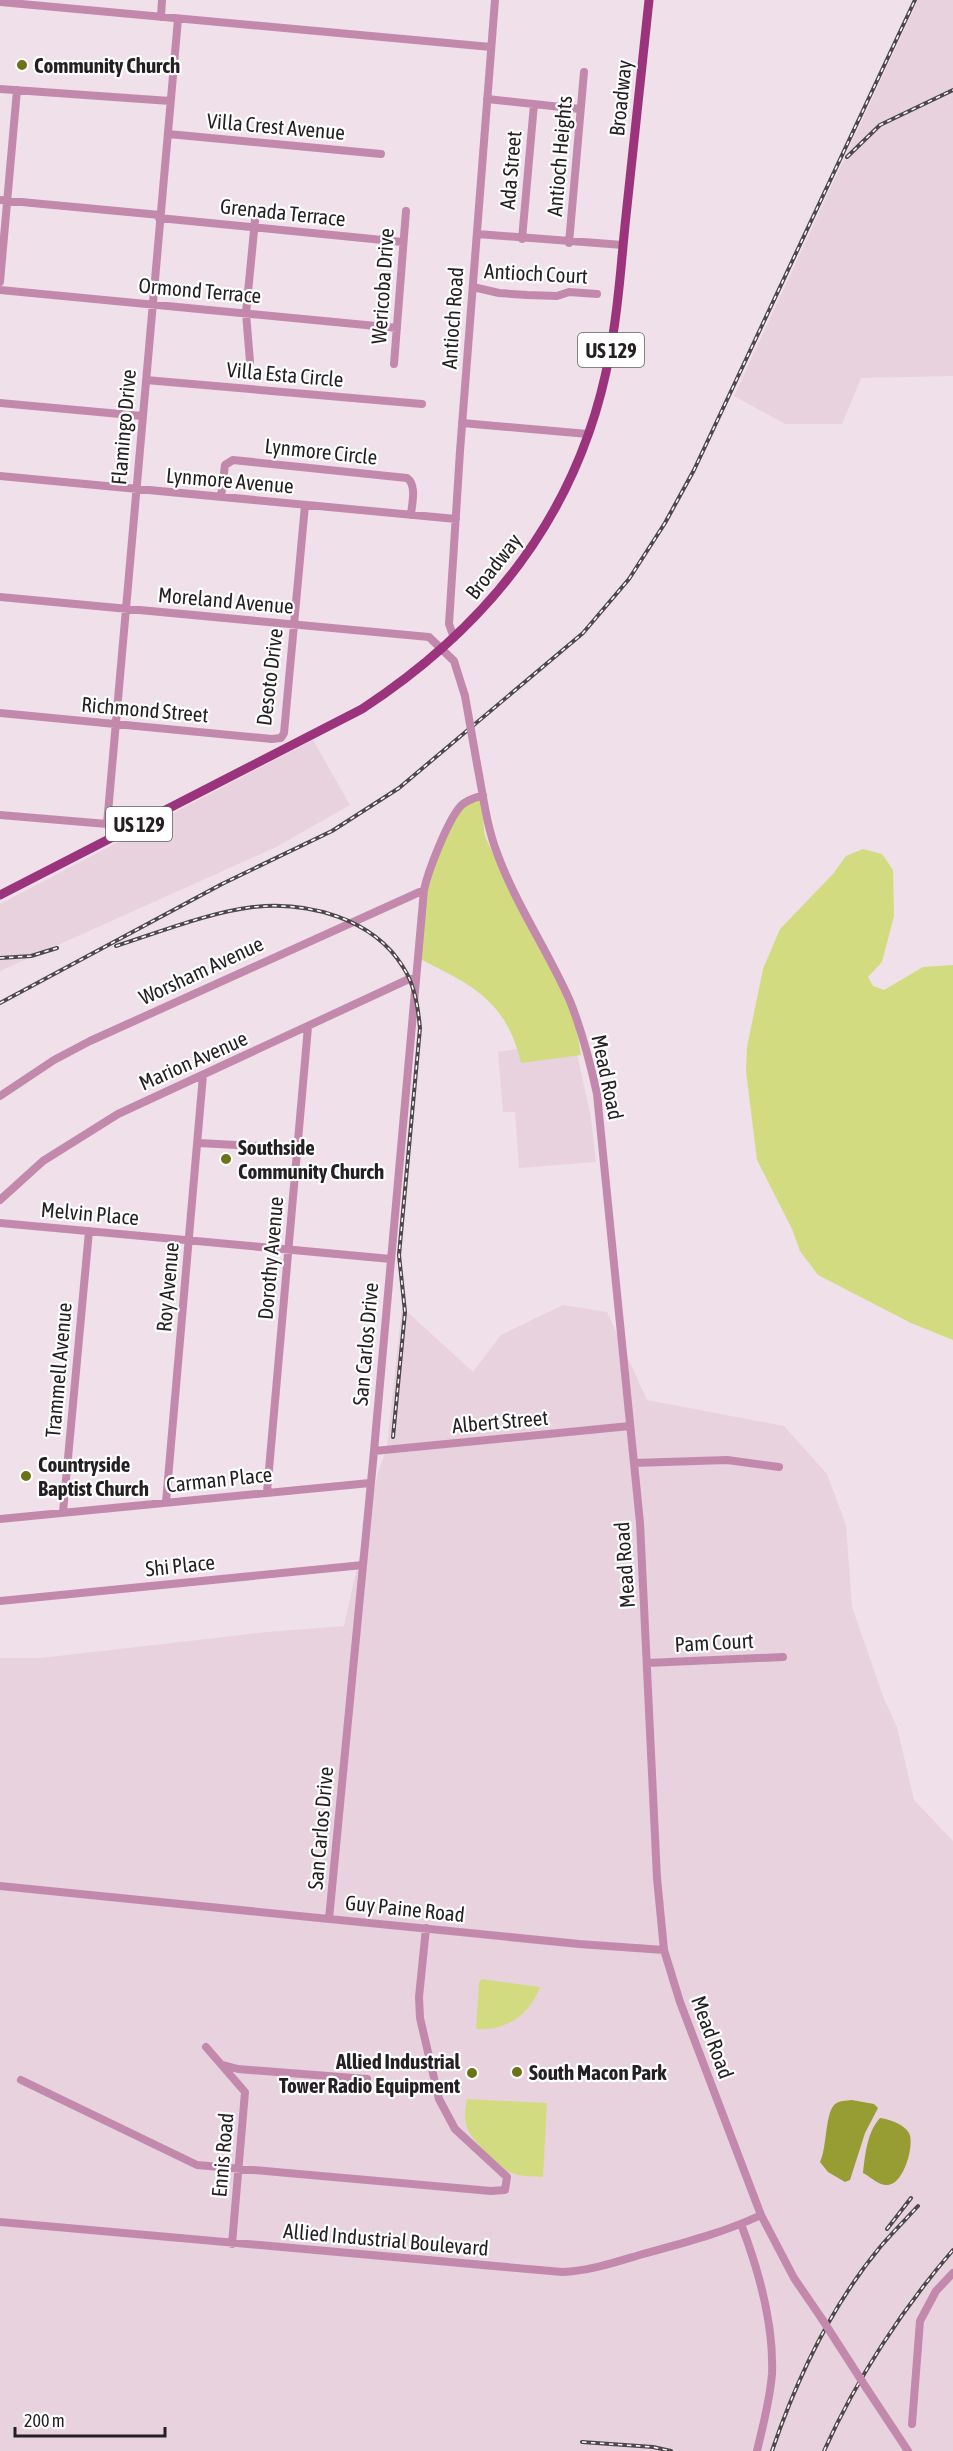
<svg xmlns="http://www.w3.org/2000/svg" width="953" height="2451" viewBox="0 0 953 2451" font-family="'Asap Condensed',sans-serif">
<rect width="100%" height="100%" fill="#efe0e9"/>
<path fill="#e8d2de" d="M918,0H953V376L861,378L842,424H785L734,396Z
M313,740L350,805L276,847L0,971V904Z
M574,1040L591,1118L596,1162L519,1168L515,1112H503L498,1052Z
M563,1305L607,1312L647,1400L784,1426L827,1474L846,1525L852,1607L884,1699L897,1727L914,1800L953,1841V2451H0V1658H41L268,1632L344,1626L378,1473L387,1446L402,1307L473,1372L501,1335Z"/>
<path fill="#d3db80" d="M480,796L485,836L502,874L557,979L576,1026L581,1055L521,1063C506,1000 472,985 418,958L424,889L456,812Z
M863,849L882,854L893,870L894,916L882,962L868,977L873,986L884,990L923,967L953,965V1340L911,1323L818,1275L800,1251L792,1229L757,1160L746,1071L747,1047L763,969L780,929L833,874L846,856Z
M481,1979L540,1987C529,2016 506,2031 476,2029L479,1983Z
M467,2099L547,2103L543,2177C531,2176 516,2177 506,2170C496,2163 474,2142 469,2132C463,2122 465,2109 467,2099Z"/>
<path fill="#979d33" d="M852,2100L874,2104L878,2108L865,2133L850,2180L845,2182L828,2172L820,2162C827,2148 825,2115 834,2105C839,2100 846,2101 852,2100Z
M880,2118C888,2119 904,2124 909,2133C915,2144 904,2184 888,2185C879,2186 871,2177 863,2173C865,2156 867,2132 880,2118Z"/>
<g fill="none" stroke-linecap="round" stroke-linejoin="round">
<path stroke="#c389ad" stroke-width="8" d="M0,2L491,47
M161,17L162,0
M0,89L170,101
M487,99L580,109
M168,134L381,154
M0,200L160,215
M159,218L403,242
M477,234L623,245
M522,239L534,104
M569,243L584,72
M0,282L17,90
M473,287L499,293L527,295L557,296L569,292L597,294
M0,290L397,328
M250,362L246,313L256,210
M394,364L406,211
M146,380L422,404
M0,403L142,416
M462,423L588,434
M0,476L456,519
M221,497L225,465L233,460L407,478C417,485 412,503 411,515
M0,597L429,637L454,661L465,696
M454,638L449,624L460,451L495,0
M0,713L272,739L281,738L284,733L305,505
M477,764C483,794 486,824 497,853C516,905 548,951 570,1001C582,1031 590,1062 597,1094L640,1523L657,1878L664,1950L680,2002L761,2215L794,2278L822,2319
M0,815L107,824
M115,837L107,824L178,19
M0,1096L54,1060L90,1041L424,890
M198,1143L298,1148
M0,1200L43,1161L118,1114L409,979H416
M0,1223L391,1259
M374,1451L630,1426
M634,1463L727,1460L779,1467
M267,1492L308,1027
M166,1502L203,1075
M63,1512L89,1231
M0,1519L370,1483
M0,1601L363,1565
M647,1663L783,1657
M0,1886L579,1944L664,1950
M329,1919L374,1451L424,890C428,871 447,823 459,808C464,801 474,798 483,795
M206,2047L245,2092L232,2244
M223,2065L238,2069L367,2079
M21,2080L197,2165L491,2191L505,2190L507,2177L455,2129L439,2099L420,2018L419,1997L426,1928
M0,2222L562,2272C590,2271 616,2262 643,2254C683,2243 723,2233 761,2215
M741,2224C759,2271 774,2323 772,2374C770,2400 763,2425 757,2451
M867,2389L908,2451
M912,2424L920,2321L936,2291L953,2273"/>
<path stroke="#9c347d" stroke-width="9" d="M0,895L362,709C492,624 582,508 610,352C619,307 621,261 626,216C633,144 641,72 649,0"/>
<defs>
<path id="rail" d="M847,157L880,125L953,90
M116,946C157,933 210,912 253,907C307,901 373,918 403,967C415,985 418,1008 420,1028L399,1255L405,1312L393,1437
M0,958L31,956L57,948
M0,1003L222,884L332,831L399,788L583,633L629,579L665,523L694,470L915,0
M887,2229L911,2198
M582,2442L653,2447L671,2451
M772,2451C797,2378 831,2306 881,2246C893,2232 906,2219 918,2206
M824,2451C856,2380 902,2309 953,2250"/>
</defs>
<use href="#rail" stroke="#4e474b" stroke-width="4"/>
<use href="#rail" stroke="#fff" stroke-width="1.5" stroke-dasharray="4.5" stroke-linecap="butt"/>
<path stroke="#c389ad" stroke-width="8" d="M465,696L477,764
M822,2319L867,2389"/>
</g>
<g fill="#6d7218" stroke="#fff" stroke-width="2">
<circle cx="22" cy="65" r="6"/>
<circle cx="226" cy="1159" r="6"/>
<circle cx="26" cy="1476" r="6"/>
<circle cx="517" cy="2072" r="6"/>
<circle cx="472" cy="2073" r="6"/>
</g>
<g text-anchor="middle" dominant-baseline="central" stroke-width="4.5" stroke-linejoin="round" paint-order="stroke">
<g fill="#fff" stroke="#666264" stroke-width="1.5">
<rect x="578" y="333" width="66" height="34" rx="4.5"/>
<rect x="106" y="807" width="66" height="34" rx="4.5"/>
</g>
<g font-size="20" font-weight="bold" fill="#241f22">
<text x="611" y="350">US 129</text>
<text x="139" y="824">US 129</text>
</g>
<g font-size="21" font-weight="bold" fill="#241f22" stroke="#fff" text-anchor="start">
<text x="34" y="65">Community Church</text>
<text x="238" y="1147">Southside<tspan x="238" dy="24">Community Church</tspan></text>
<text x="38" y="1464">Countryside<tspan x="38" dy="24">Baptist Church</tspan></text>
<text x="460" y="2061" text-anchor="end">Allied Industrial<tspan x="460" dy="24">Tower Radio Equipment</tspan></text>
<text x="529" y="2072">South Macon Park</text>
</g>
<g font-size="21" fill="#241f22" stroke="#fff">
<text transform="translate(620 98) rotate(-84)">Broadway</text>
<text transform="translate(276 126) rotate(5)">Villa Crest Avenue</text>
<text transform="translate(559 156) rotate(-85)">Antioch Heights</text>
<text transform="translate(510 170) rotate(-85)">Ada Street</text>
<text transform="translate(283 212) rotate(6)">Grenada Terrace</text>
<text transform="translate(536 273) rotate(3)">Antioch Court</text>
<text transform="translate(382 286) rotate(-86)">Wericoba Drive</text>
<text transform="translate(200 290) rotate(5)">Ormond Terrace</text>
<text transform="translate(452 318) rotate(-86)">Antioch Road</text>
<text transform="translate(285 374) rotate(5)">Villa Esta Circle</text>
<text transform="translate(123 427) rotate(-85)">Flamingo Drive</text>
<text transform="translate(321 451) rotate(6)">Lynmore Circle</text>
<text transform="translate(230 480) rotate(5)">Lynmore Avenue</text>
<text transform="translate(493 566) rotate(-52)">Broadway</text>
<text transform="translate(226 600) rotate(5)">Moreland Avenue</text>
<text transform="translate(269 677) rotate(-83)">Desoto Drive</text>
<text transform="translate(145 709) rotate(5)">Richmond Street</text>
<text transform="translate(201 970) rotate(-25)">Worsham Avenue</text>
<text transform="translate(193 1060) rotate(-24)">Marion Avenue</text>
<text transform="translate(608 1077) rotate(78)">Mead Road</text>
<text transform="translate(90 1213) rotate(5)">Melvin Place</text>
<text transform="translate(270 1258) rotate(-85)">Dorothy Avenue</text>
<text transform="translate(167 1287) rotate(-85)">Roy Avenue</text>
<text transform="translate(365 1344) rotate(-85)">San Carlos Drive</text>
<text transform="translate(58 1370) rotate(-85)">Trammell Avenue</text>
<text transform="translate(500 1421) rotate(-5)">Albert Street</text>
<text transform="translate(219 1479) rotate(-6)">Carman Place</text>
<text transform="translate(180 1565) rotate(-6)">Shi Place</text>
<text transform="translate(624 1565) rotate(-94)">Mead Road</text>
<text transform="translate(714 1642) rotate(-3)">Pam Court</text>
<text transform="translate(320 1828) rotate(-85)">San Carlos Drive</text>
<text transform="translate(405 1908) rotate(6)">Guy Paine Road</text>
<text transform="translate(713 2037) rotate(70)">Mead Road</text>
<text transform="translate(222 2155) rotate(-85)">Ennis Road</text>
<text transform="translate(386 2239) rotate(5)">Allied Industrial Boulevard</text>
</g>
</g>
<path d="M15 2427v9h150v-9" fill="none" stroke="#241f22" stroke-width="3"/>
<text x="24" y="2427" font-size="18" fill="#241f22" stroke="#ffffff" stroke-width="4.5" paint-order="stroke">200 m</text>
</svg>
